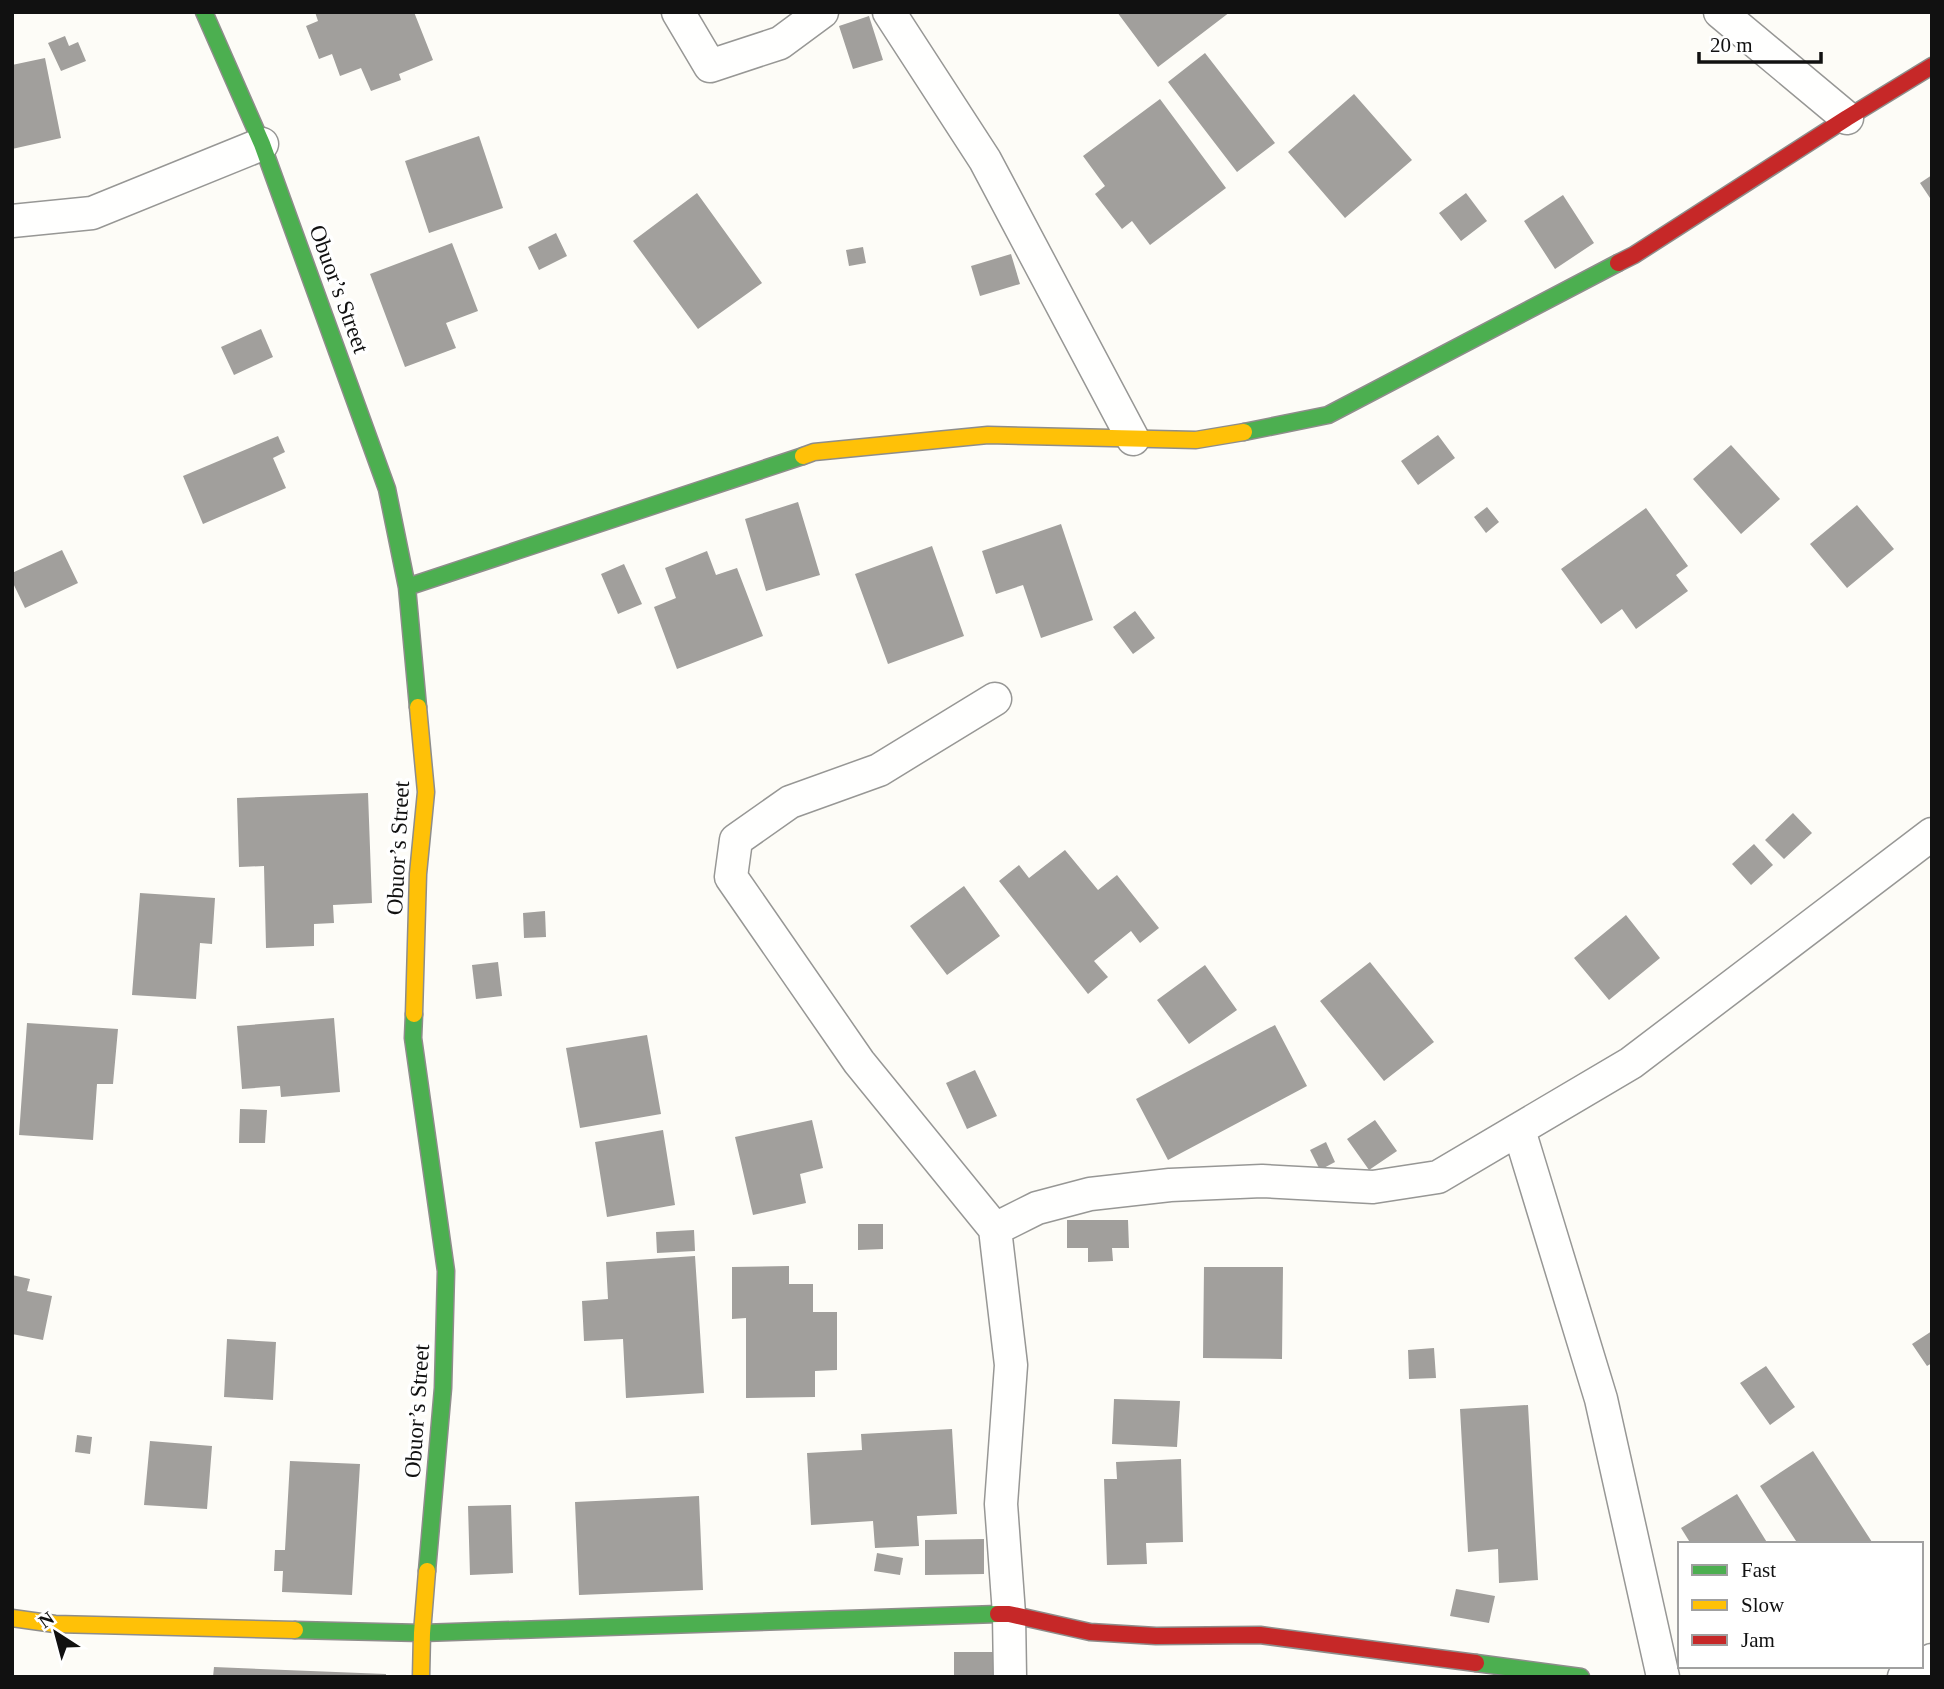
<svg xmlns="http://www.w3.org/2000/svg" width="1944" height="1689" viewBox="0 0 1944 1689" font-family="Georgia,serif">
<rect width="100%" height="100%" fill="#fdfcf7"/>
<path fill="#a19f9c" d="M315,12H414L433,60L399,74L401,80L371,91L361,68L340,76L332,54L319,59L306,26L318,21Z
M1117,12H1230L1158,67Z
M869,16L883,60L853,69L839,26Z
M65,36L69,46L78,42L86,61L61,71L48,43Z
M1205,53L1275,143L1237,172L1168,82Z
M45,58L61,138L12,149V65Z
M1354,94L1412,160L1345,218L1288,152Z
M1160,99L1226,188L1150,245L1132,221L1122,229L1095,194L1105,186L1083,156Z
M479,136L503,208L429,233L405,161Z
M1932,175V201L1920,183Z
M697,193L762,283L698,329L633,241Z
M1466,193L1487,221L1461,241L1439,213Z
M1563,195L1594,243L1555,269L1524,221Z
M556,233L567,256L539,270L528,247Z
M452,243L478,311L446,323L456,348L405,367L370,274Z
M863,247L866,263L849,266L846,250Z
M1011,254L1020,284L980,296L971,266Z
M261,329L273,357L234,375L221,347Z
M1438,435L1455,458L1418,485L1401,461Z
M278,436L285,452L273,458L286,488L203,524L183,476Z
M1731,445L1780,499L1741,534L1693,479Z
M798,502L820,575L766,591L745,519Z
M1857,505L1894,549L1847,588L1810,544Z
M1487,507L1499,522L1486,533L1474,517Z
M1646,508L1688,566L1676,575L1688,591L1636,629L1622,609L1601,624L1561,569Z
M1061,524L1093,620L1041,638L1023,585L996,594L982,551Z
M932,546L964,636L888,664L855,574Z
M62,550L78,583L25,608L12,581V573Z
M707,551L716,575L737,568L763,636L677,669L654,607L676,598L665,568Z
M624,564L642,604L618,614L601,574Z
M1135,611L1155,638L1133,654L1113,627Z
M368,793L372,903L333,905L334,923L314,924V946L266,948L264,866L239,867L237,798Z
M1793,813L1812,833L1784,859L1765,840Z
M1754,844L1773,865L1751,885L1732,864Z
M1065,850L1098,890L1117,875L1159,928L1140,943L1131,931L1094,961L1108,977L1088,994L999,881L1019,865L1029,878Z
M964,886L1000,936L947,975L910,926Z
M140,893L215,898L212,944L200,943L196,999L132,995Z
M545,911L546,937L524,938L523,913Z
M1626,915L1660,958L1609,1000L1574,958Z
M498,962L502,996L476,999L472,965Z
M1370,962L1434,1042L1384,1081L1320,1001Z
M1205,965L1237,1010L1189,1044L1157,1000Z
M334,1018L340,1092L281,1097L280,1086L242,1089L237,1026Z
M27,1023L118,1029L113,1084H97L93,1140L19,1135Z
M1275,1025L1307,1086L1168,1160L1136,1099Z
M647,1035L661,1114L580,1128L566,1048Z
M975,1070L997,1116L967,1129L946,1083Z
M240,1109L267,1110L265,1143H239Z
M812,1120L823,1168L800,1174L806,1203L753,1215L735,1137Z
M1375,1120L1397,1151L1369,1170L1347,1139Z
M663,1130L675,1205L607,1217L595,1142Z
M1326,1142L1335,1162L1320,1170L1310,1150Z
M1067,1220H1128L1129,1248H1112L1113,1261L1088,1262V1248H1067Z
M858,1224H883V1249L858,1250Z
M694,1230L695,1251L657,1253L656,1232Z
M695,1256L704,1393L626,1398L623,1339L584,1341L582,1301L608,1299L606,1262Z
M789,1266V1284H813V1312H837V1370L815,1371V1397L746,1398V1318L732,1319V1267Z
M1204,1267H1283L1282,1359L1203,1358Z
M12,1275L30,1279L27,1291L52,1296L43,1340L12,1334Z
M1932,1331V1363L1927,1366L1912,1344Z
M227,1339L276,1342L273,1400L224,1397Z
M1434,1348L1436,1378L1409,1379L1408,1350Z
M1766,1366L1795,1407L1770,1425L1740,1383Z
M1114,1399L1180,1401L1177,1447L1112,1444Z
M1528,1405L1538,1580L1499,1583L1498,1549L1468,1552L1460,1409Z
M952,1429L957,1514L917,1516L919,1546L875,1548L873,1521L811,1525L807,1453L862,1450L861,1434Z
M77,1435L92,1437L90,1454L75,1452Z
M150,1441L212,1446L207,1509L144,1505Z
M1813,1451L1872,1542L1870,1544H1798L1760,1486Z
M1181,1459L1183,1542L1146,1543L1147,1564L1107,1565L1104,1479H1117L1116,1462Z
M290,1461L360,1464L352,1595L282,1592L283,1571H274L275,1550H285Z
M1737,1494L1768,1544H1691L1681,1528Z
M699,1496L703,1590L579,1595L575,1502Z
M511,1505L513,1573L470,1575L468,1506Z
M984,1539V1574L925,1575V1540Z
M877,1553L903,1558L900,1575L874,1571Z
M1456,1589L1495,1596L1489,1623L1450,1616Z
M954,1652H994V1677H954Z
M214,1667L386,1674V1677H213Z"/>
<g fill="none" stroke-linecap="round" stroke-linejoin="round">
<defs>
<path id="street" d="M678,12L710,66L780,43L822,12
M889,12L985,160L1133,439
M1720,12L1847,118
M12,221L92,213L262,144
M995,699L879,770L790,802L736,840L731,877L859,1062L995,1229
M1519,1130L1601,1399L1663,1677
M1010,1677L1009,1614L1001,1504L1011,1365L995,1229L1037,1208L1090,1194L1170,1185L1262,1181L1373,1187L1438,1177L1631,1063L1932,834
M1904,1677L1932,1660"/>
<path id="fast" d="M204,12L262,144L387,489L407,587L418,707
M1244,432L1328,415L1618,263
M407,587L803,456
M414,1014L413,1038L446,1271L443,1388L427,1571
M295,1630L422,1633L998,1614
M1476,1663L1581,1677"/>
<path id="slow" d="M803,456L814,452L988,435L1196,440L1244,432
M414,1014L418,874L426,792L418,707
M12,1618L55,1624L295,1630
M421,1677L422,1633L427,1571"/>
<path id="jam" d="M1618,263L1634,255L1847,118L1932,66
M998,1614H1009L1090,1632L1156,1636L1260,1635L1476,1663"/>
</defs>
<use href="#street" stroke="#979795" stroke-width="35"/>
<use href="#fast" stroke="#8e8d8b" stroke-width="19"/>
<use href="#slow" stroke="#8e8d8b" stroke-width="19"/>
<use href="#jam" stroke="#8e8d8b" stroke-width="19"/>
<use href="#street" stroke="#fffffe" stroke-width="32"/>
<use href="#fast" stroke="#4caf50" stroke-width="16"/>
<use href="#slow" stroke="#ffc107" stroke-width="16"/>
<use href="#jam" stroke="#c62828" stroke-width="16"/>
</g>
<g text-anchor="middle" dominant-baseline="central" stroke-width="7" stroke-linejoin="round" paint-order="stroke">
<g font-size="23" fill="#111" stroke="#fff">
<text transform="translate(339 289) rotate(70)">Obuor’s Street</text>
<text transform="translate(398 848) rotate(-87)">Obuor’s Street</text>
<text transform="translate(417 1411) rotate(-86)">Obuor’s Street</text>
</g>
</g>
<rect width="1944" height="1689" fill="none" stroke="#111111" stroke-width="28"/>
<rect x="1678" y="1542" width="245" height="126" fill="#ffffff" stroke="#a0a0a0" stroke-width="2"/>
<rect x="1692" y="1565" width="35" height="10" fill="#4caf50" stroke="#a0a0a0" stroke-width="2"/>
<text x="1741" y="1577" font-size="21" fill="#111111">Fast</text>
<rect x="1692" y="1600" width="35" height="10" fill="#ffc107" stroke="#a0a0a0" stroke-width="2"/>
<text x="1741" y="1612" font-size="21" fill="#111111">Slow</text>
<rect x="1692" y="1635" width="35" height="10" fill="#c62828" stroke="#a0a0a0" stroke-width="2"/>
<text x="1741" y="1647" font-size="21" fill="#111111">Jam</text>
<g transform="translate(56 1633) rotate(324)" stroke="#ffffff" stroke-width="5" paint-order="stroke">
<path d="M0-5L12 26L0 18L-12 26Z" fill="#111111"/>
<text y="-10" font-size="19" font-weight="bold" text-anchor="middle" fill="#111111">N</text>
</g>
<path d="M1699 52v10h122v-10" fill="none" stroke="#111111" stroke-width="3.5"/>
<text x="1710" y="52" font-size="21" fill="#111111" stroke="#ffffff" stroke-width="5" paint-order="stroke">20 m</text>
</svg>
